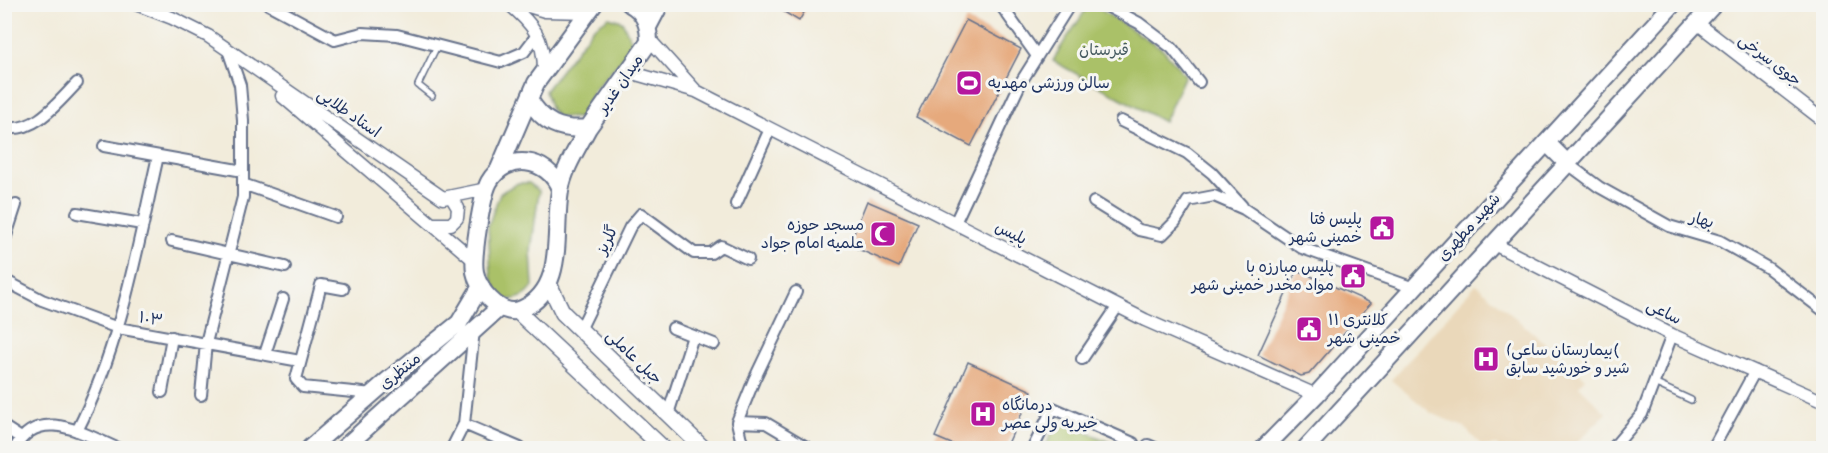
<svg xmlns="http://www.w3.org/2000/svg" width="1828" height="453" viewBox="0 0 1828 453" font-family="Pangolin,'Playpen Sans Arabic',sans-serif">
<rect width="100%" height="100%" fill="#f6f6f2"/>
<filter id="ink" filterUnits="userSpaceOnUse"><feTurbulence type="fractalNoise" baseFrequency=".0167" numOctaves="2"/><feDisplacementMap in="SourceGraphic" scale="12" xChannelSelector="R" yChannelSelector="G"/><feConvolveMatrix kernelMatrix="1 2 1 2 8 2 1 2 1" color-interpolation-filters="sRGB"/></filter>
<filter id="wash" filterUnits="userSpaceOnUse"><feTurbulence type="fractalNoise" baseFrequency=".008" numOctaves="4" result="noise"/><feDisplacementMap in="SourceGraphic" scale="24" xChannelSelector="R" yChannelSelector="G"/><feGaussianBlur stdDeviation="1.35" result="paint"/><feColorMatrix in="noise" values="0 0 0 0 0 0 0 0 0 0 0 0 0 0 0 0 0 1.4 0 .05"/><feComposite in="paint" operator="in"/></filter>
<g filter="url(#wash)">
<rect width="100%" height="100%" fill="#f2ecdb"/>
<path fill="#ead8ba" d="M1476,284L1585,378L1579,386L1606,413L1572,448H1498L1497,445L1482,446L1464,427L1431,413L1391,380Z"/>
<path fill="#aac167" stroke="#627862" stroke-width="1.5" d="M1088,5H1093L1163,49L1185,75L1164,122L1053,61C1063,40 1078,25 1088,5Z
M609,17L622,21L632,42L622,59L594,90L580,118L558,117L551,110L545,91L593,28Z
M518,183H529L539,191L531,251L533,286C527,299 513,300 500,300L491,276L488,226L500,193Z
M1058,419L1122,448H1045Z"/>
<g id="blocks">
<path fill="#e6a97c" d="M771,4H809L799,21Z
M966,20L1021,49L971,146L916,117Z
M867,201L918,223L899,267L849,245Z
M1297,270L1371,303L1309,374L1301,376L1258,355Z
M968,362L1032,391L1006,448H961L935,437Z"/>
</g>
</g>
<g filter="url(#ink)">
<use href="#blocks" fill-opacity="0" stroke="#66718a" stroke-width="1.5"/>
<g fill="none" stroke-linecap="round" stroke-linejoin="round">
<defs>
<path id="service" d="M432,96L418,85L437,46
M1654,383L1691,400"/>
<path id="minor" d="M268,4L335,40L362,33L397,35L501,62L524,52L537,35
M1000,4L1037,56
M1103,4L1139,23L1172,48L1199,82
M1121,121L1187,153L1212,173L1242,206
M4,127C34,135 59,101 77,83
M104,146L243,171
M1568,164L1599,187L1669,226L1720,241L1768,268L1824,311
M243,184L336,217
M1094,202L1139,230L1162,235L1175,222L1188,201L1214,196L1244,209L1302,248L1414,288
M736,204L770,129
M77,213L142,224
M955,223L1021,82L1070,4
M172,241L285,267
M4,242L16,205
M4,280L42,300L118,328L300,361
M343,289L321,285L296,379L303,387L373,394
M673,328L714,344
M580,330L630,227L641,214L694,253H711L721,246L748,259
M265,354L283,299
M1082,359L1118,306
M162,392L172,337
M201,395L206,343L243,197V120L240,85L228,50
M668,414L693,336
M737,422L766,423L808,448
M464,424L520,448
M4,427L21,438
M77,431C121,345 137,249 158,156
M1148,445L1155,448
M15,448C39,405 83,434 117,448
M452,448L464,424L474,330
M743,448L737,422L754,380L796,292
M1033,448L1053,408L1133,443L1131,448
M1613,448L1642,414L1672,335
M1713,448L1755,371
M1820,448L1824,442"/>
<path id="tertiary" d="M136,4L172,18L208,36L443,198L487,189
M509,4C534,25 544,38 544,71
M522,4L545,11L588,12
M1697,23L1824,121
M649,39L695,90
M629,72L696,91L1145,320L1316,395
M282,96L475,261
M433,224H451L457,218L458,208L452,198
M1494,244L1672,335L1824,402"/>
<path id="secondary" d="M549,284L563,313L703,448
M517,311L663,448"/>
<path id="primary" d="M594,4L536,83L529,99C543,123 560,131 588,128L649,42C649,26 645,12 630,4
M649,25L660,4
M1547,143L1568,164
M499,169L529,99
M560,189C548,157 506,152 489,182C482,195 472,257 475,272C477,282 483,292 490,299C498,307 510,315 522,309C567,289 553,231 560,191C563,170 578,147 588,128
M310,448L387,381L459,323L481,286
M344,448L499,308
M1264,448L1316,395L1673,4
M1306,448L1714,4"/>
</defs>
<use href="#service" stroke="#66718a" stroke-width="8"/>
<use href="#minor" stroke="#66718a" stroke-width="14"/>
<use href="#tertiary" stroke="#66718a" stroke-width="15"/>
<use href="#secondary" stroke="#66718a" stroke-width="18"/>
<use href="#primary" stroke="#66718a" stroke-width="20"/>
<use href="#service" stroke="#fff" stroke-width="5"/>
<use href="#minor" stroke="#fff" stroke-width="10"/>
<use href="#tertiary" stroke="#fff" stroke-width="12"/>
<use href="#secondary" stroke="#fff" stroke-width="15"/>
<use href="#primary" stroke="#fff" stroke-width="16"/>
</g>
</g>
<defs>
<symbol id="stadium-square" viewBox="-11 -11 22 22"><rect x="-9" y="-9" width="18" height="18" rx="4" fill="#b5179e" stroke="#f6f6f2"/><path d="M0-5a6.5 5 0 1 0 0 10a6.5 5 0 1 0 0-10ZM-3.5-1.8h7v3.6h-7Z" fill="#fff"/></symbol>
<symbol id="civic-square" viewBox="-11 -11 22 22"><rect x="-9" y="-9" width="18" height="18" rx="4" fill="#b5179e" stroke="#f6f6f2"/><path d="M-.6-6.5H3V-4.5H.6V-3L4-1V1h2V6H-6V1h2V-1L-.6-3ZM-1.2 2.5V6h2.4V2.5Z" fill="#fff"/></symbol>
<symbol id="mosque-square" viewBox="-11 -11 22 22"><rect x="-9" y="-9" width="18" height="18" rx="4" fill="#b5179e" stroke="#f6f6f2"/><path d="M3.5-4.9A6 6 0 1 0 3.5 4.9A5 5 0 1 1 3.5-4.9Z" fill="#fff"/></symbol>
<symbol id="hospital-square" viewBox="-11 -11 22 22"><rect x="-9" y="-9" width="18" height="18" rx="4" fill="#b5179e" stroke="#f6f6f2"/><path d="M-5-5h3v3.5h4V-5h3V5h-3V1.5h-4V5h-3Z" fill="#fff"/></symbol>
</defs>
<g fill-rule="evenodd">
<use href="#stadium-square" x="954" y="68" width="30" height="30"/>
<use href="#civic-square" x="1367" y="213" width="30" height="30"/>
<use href="#mosque-square" x="868" y="219" width="30" height="30"/>
<use href="#civic-square" x="1338" y="261" width="30" height="30"/>
<use href="#civic-square" x="1294" y="314" width="30" height="30"/>
<use href="#hospital-square" x="1471" y="344" width="30" height="30"/>
<use href="#hospital-square" x="968" y="399" width="30" height="30"/>
</g>
<g text-anchor="middle" dominant-baseline="central" stroke-width="6" stroke-linejoin="round" paint-order="stroke">
<g font-size="16" fill="#465b61" stroke="#f6f6f2">
<text x="1104" y="50">قبرستان</text>
</g>
<g font-size="16" fill="#1b2f5e" stroke="#f6f6f2">
<text transform="translate(1770 60) rotate(38)">جوی سرخی</text>
<text transform="translate(620 84) rotate(-55)">میدان غدیر</text>
<text transform="translate(349 113) rotate(35)">استاد طلایی</text>
<text transform="translate(1702 220) rotate(16)">بهار</text>
<text transform="translate(1469 227) rotate(-48)">شهید مطهری</text>
<text transform="translate(1011 233) rotate(27)">پلیس</text>
<text transform="translate(607 240) rotate(-64)">گلریز</text>
<text transform="translate(1664 312) rotate(27)">ساعی</text>
<text transform="translate(151 319) rotate(9)">۱۰۳</text>
<text transform="translate(634 357) rotate(44)">جبل عاملی</text>
<text transform="translate(400 371) rotate(-39)">منتظری</text>
</g>
<g font-size="16" fill="#1b2f5e" stroke="#f6f6f2" text-anchor="start">
<text x="988" y="83">سالن ورزشی مهدیه</text>
<text x="1362" y="219" text-anchor="end">پلیس فتا<tspan x="1362" dy="18">خمینی شهر</tspan></text>
<text x="864" y="225" text-anchor="end">مسجد حوزه<tspan x="864" dy="18">علمیه امام جواد</tspan></text>
<text x="1334" y="267" text-anchor="end">پلیس مبارزه با<tspan x="1334" dy="18">مواد مخدر خمینی شهر</tspan></text>
<text x="1328" y="320">کلانتری ۱۱<tspan x="1328" dy="18">خمینی شهر</tspan></text>
<text x="1506" y="350">(بیمارستان ساعی(<tspan x="1506" dy="18">شیر و خورشید سابق</tspan></text>
<text x="1002" y="405">درمانگاه<tspan x="1002" dy="18">خیریه ولی عصر</tspan></text>
</g>
</g>
<rect width="1828" height="453" fill="none" stroke="#f6f6f2" stroke-width="24"/>
</svg>
